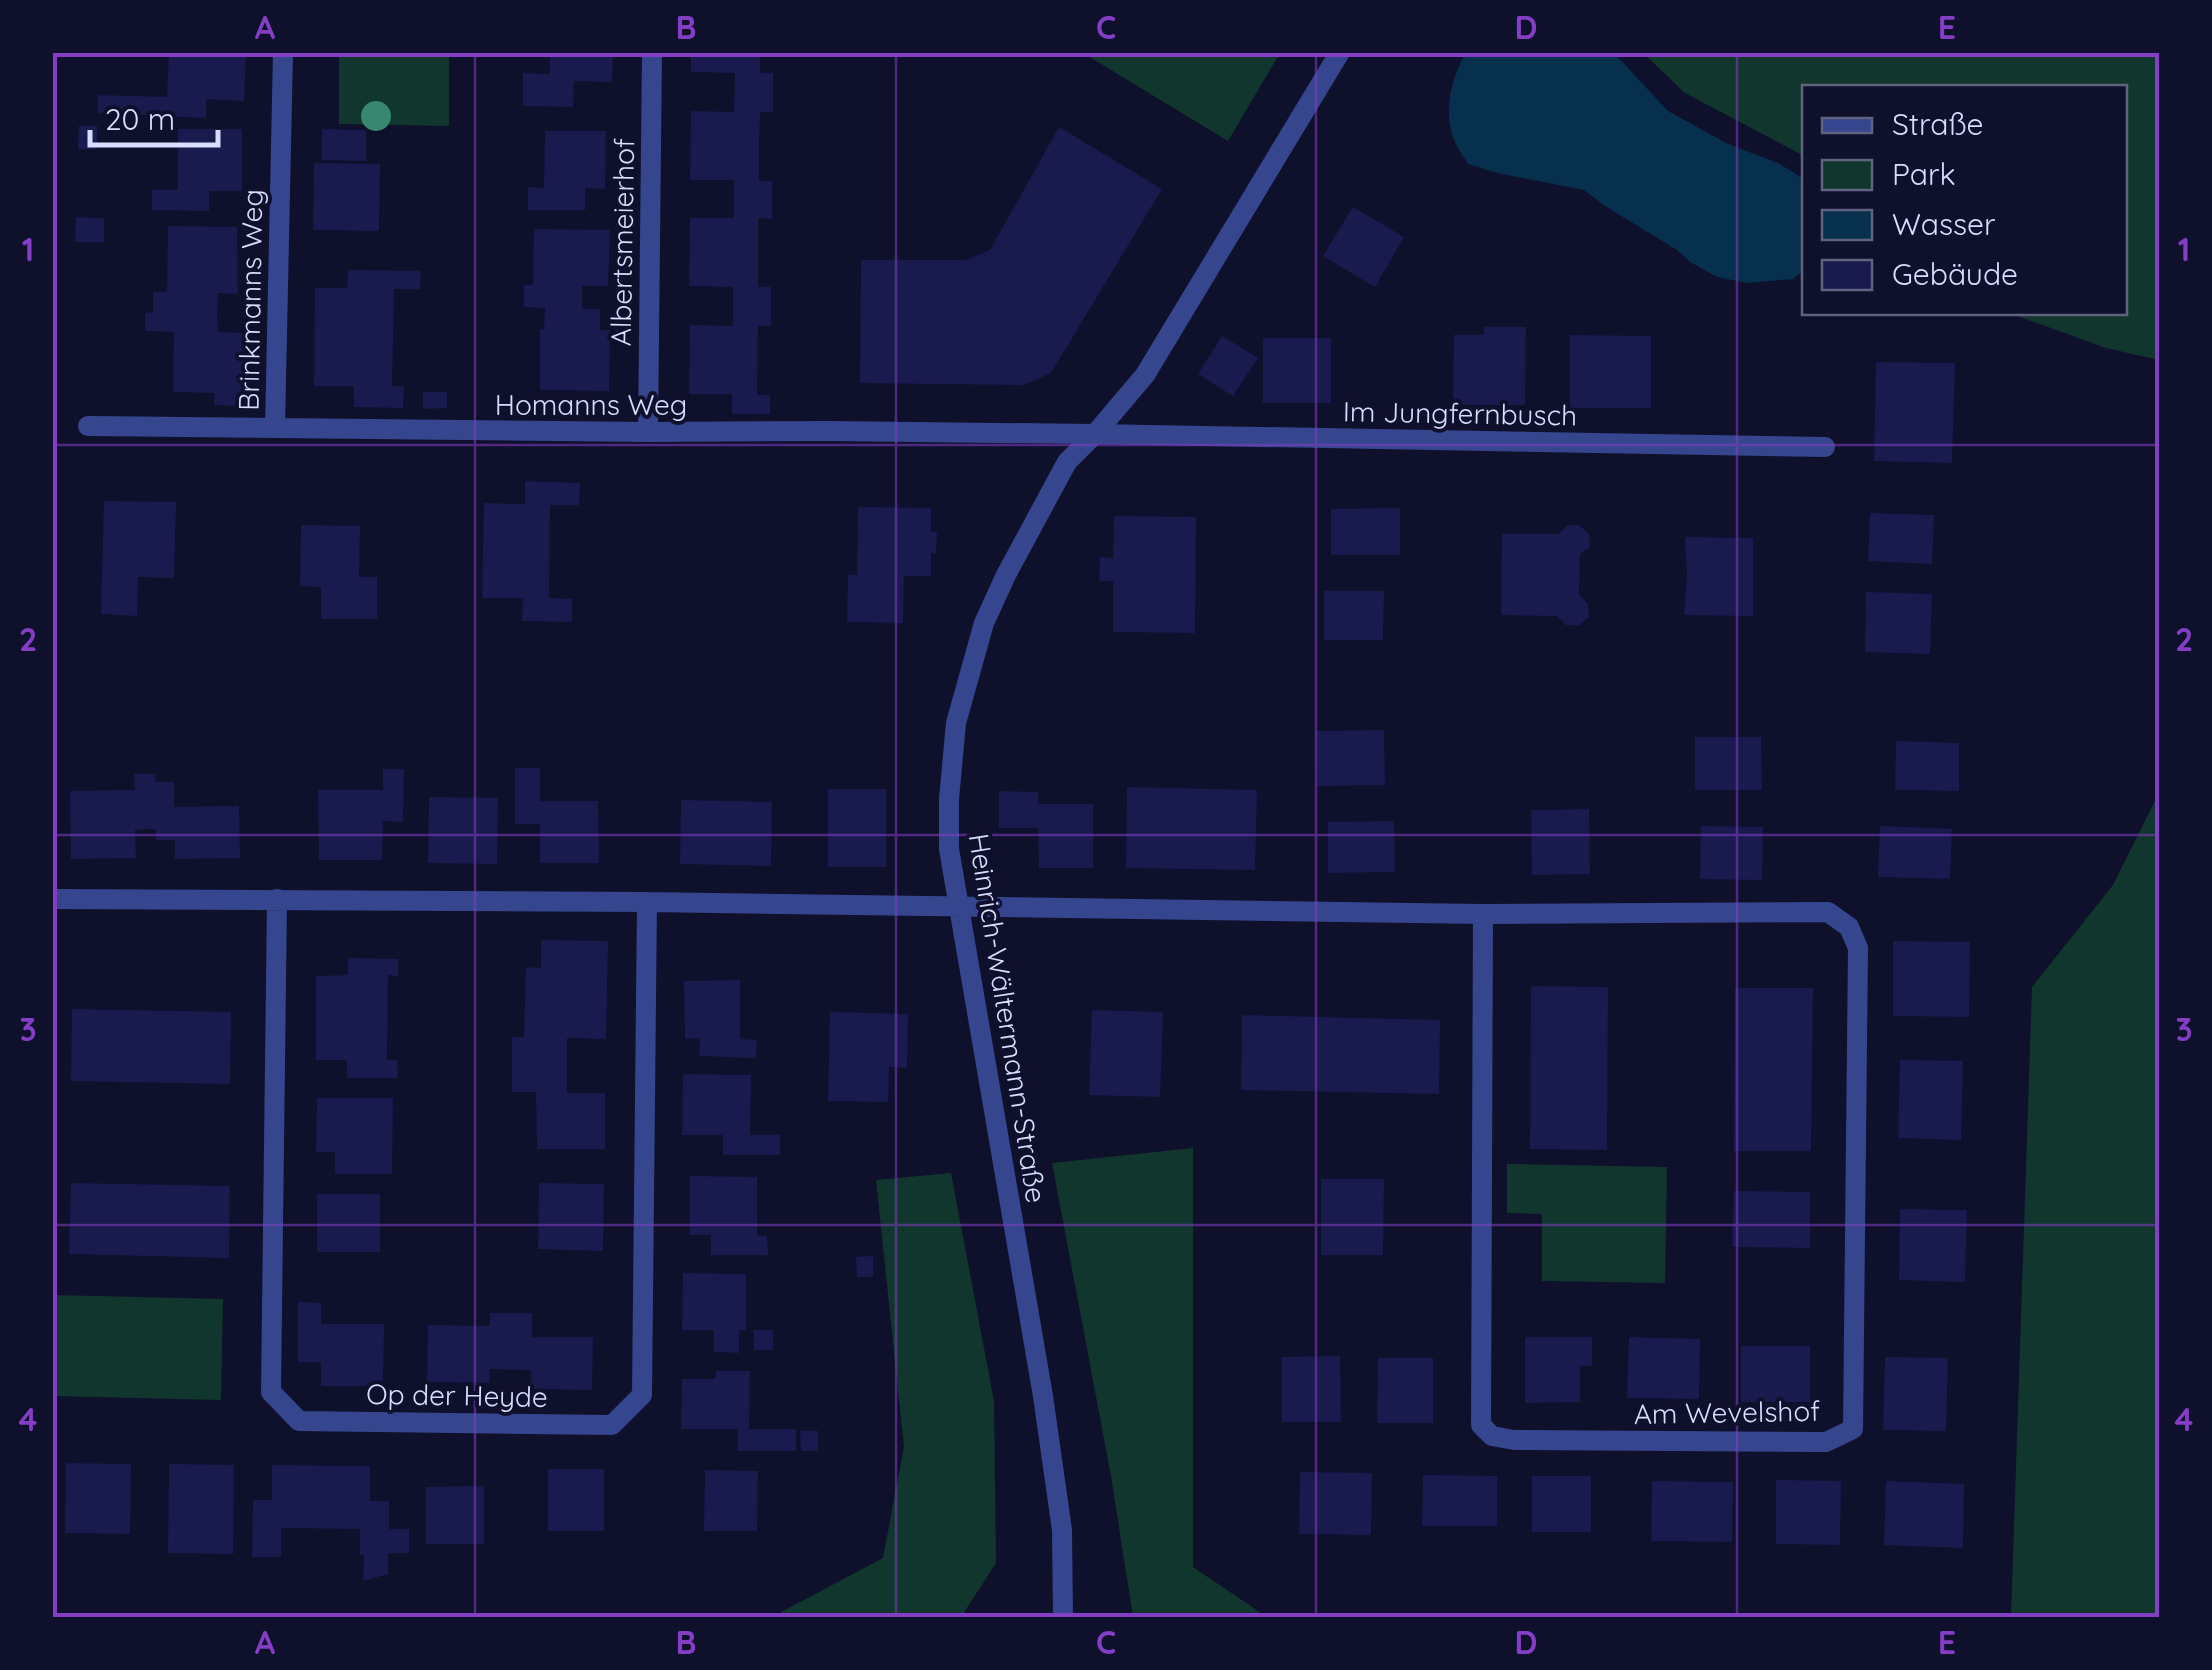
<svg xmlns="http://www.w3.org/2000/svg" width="2212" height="1670" viewBox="0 0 2212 1670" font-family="Quicksand,sans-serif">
<rect width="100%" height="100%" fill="#0f102c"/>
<path fill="#11362d" d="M339,53H449V126L339,124Z
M1083,53H1280L1228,141Z
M1643,53H2159V360L2106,348L2009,313L2124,312V88H1804V156L1685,93Z
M2159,793V1617H2011L2032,987L2113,885Z
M1193,1148V1567L1267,1617H1133L1111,1476L1052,1163Z
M1507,1164L1667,1167L1665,1283L1542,1281V1214L1507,1213Z
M951,1173L994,1401L996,1563L961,1617H772L883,1558L904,1447L876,1180Z
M53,1295L223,1299L221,1400L53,1396Z"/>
<path fill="#06304d" d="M1466,53H1614L1668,111L1728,144L1778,163L1804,179V270L1793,279L1747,283L1717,277L1690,262L1677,250L1605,206L1584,190L1497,173L1468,164C1462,154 1455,145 1452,134C1444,107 1452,76 1466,53Z"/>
<path fill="#191a4e" d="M169,52H246L244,101L206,99V118L98,113V95L167,97Z
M550,52H613L612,82L574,81L573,107L523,106V73L550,74Z
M691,52H760V73H773V112H760L759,146V181H772V219L758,218V287H771V326H758L757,395H770V414H732V394H689L690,325L733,326V287L689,286L690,218H734V180H690L691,111L734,112L735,73L691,72Z
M79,126H97V149H78Z
M1059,127L1162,189L1051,373L1024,385L860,383L861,260H966L990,250Z
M178,129H242V191H209V211L152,210V190H178Z
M322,129L366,130V161L322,160Z
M545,131H606L605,189L585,188V210H528V187L544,188Z
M314,163L380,164L379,231L313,230Z
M1353,207L1404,237L1375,287L1323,256Z
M76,217L104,218V242H75Z
M168,226L237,227L238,294L218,293L217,314L218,332L245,333V393H239L238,406L214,405L215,393L173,392L174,332L145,331V313L153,312V292H167Z
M534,229L610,230L608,286H582V309H600V330H610L609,391L540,390V329H544L545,308L524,307V285H533Z
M348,270L421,271L420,289H394L392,386H404L403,408L354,407V386H314L315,288H347Z
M1484,327H1526L1525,405H1453L1454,335H1484Z
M1570,335L1651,336V408H1570Z
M1222,336L1258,358L1233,396L1198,374Z
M1263,338H1331V403H1263Z
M1876,362L1955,363L1952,463L1874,461Z
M423,392H447V408L423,409Z
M525,481L580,483L579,505H550L549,598L572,599V622L522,621L523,598H482L484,503L525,504Z
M104,501L176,502L174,578L138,577L137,616L101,614Z
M858,507L931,508V532H937L936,553H931V576H904L903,623L847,622L848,575H857Z
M1400,508V555H1331V509Z
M1870,513L1934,515L1932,564L1868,561Z
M1114,516L1196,517L1195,633L1113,632V581H1099L1100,557L1113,558Z
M301,525L360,526L359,577H377V619H321V587L300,586Z
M1568,525H1579L1589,534L1590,547L1580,554L1579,595L1588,604L1589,617L1579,625H1566L1557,616L1501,615L1502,534H1558Z
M1685,537L1753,538V616L1684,615L1687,576Z
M1324,591H1384L1383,640H1324Z
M1866,592L1932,594L1930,654L1865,652Z
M1384,730L1385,785L1317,786L1316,731Z
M1695,737H1761L1762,790H1695Z
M1896,741L1959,743V791L1895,790Z
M515,768H540V801H598L599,863H540V824H515Z
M383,769H404L403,822L383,821L382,860H319L318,790H383Z
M134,774H155V782H174V807L239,806L240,858L175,859V840H156V829L135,830L136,858L71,859L70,791L135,790Z
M1127,787L1257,790L1255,870L1126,868Z
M828,789H886V867H828Z
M999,791L1038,792V804H1093V868H1039L1038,828H999Z
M429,797L498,798L497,864L428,863Z
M681,800L772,802L771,866L680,864Z
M1589,809L1590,874L1532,875L1531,810Z
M1394,821L1395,872L1328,873V822Z
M1701,826L1763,827L1762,880L1700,879Z
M1880,826L1952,829L1950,879L1878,877Z
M541,940L608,941L606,1039L567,1038V1093H605V1149H537L536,1092H512V1037H524L526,967L541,968Z
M1893,941L1970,942L1969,1017L1893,1016Z
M348,958L398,959V976L388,975L387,1060H397L398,1078H347V1060H316V976L348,975Z
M740,980V1039L757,1040L756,1058L699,1056L700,1038L685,1039L684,981Z
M1531,986L1608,987L1607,1150L1530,1149Z
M1735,988H1813L1811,1151H1734Z
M72,1009L231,1012L230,1084L71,1081Z
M1092,1010L1163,1012L1160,1097L1089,1095Z
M830,1012L908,1014L907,1068L889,1067L888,1102L828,1101Z
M1242,1015L1440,1020L1439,1094L1241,1090Z
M1900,1060L1963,1061L1961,1140L1898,1138Z
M683,1074L751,1075L750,1135H780V1155H723V1135H682Z
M317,1098H393L392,1174H335V1152H316Z
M690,1176L757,1177V1236H767L768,1255H711V1235H690Z
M1321,1179H1384L1383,1255H1321Z
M71,1183L230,1186L229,1258L69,1254Z
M539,1183L604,1184L603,1251L538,1249Z
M1734,1191L1810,1192V1248L1732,1247Z
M317,1194H380V1252H317Z
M1900,1209L1967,1210L1965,1282L1899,1280Z
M873,1256V1277H857L856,1257Z
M683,1273L746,1274V1330H739V1353L714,1352V1330H682Z
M298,1302L321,1303V1324H384L383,1386H321V1362H298Z
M490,1313H532V1337H593L592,1390L531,1389V1370L490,1369L489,1383L427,1382L428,1325L490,1326Z
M753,1330H773V1350H754Z
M1525,1337H1592V1366H1580V1402L1525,1403Z
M1629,1337L1700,1339L1699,1399L1627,1398Z
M1741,1346H1810V1402H1741Z
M1340,1356L1341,1422H1282V1357Z
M1885,1357L1948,1358L1946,1431L1883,1430Z
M1378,1358H1433V1423H1377Z
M716,1371H750L749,1429H796V1451H738V1429H681L682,1379H715Z
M800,1431H818V1451H801Z
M66,1463L131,1464L130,1534L65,1533Z
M169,1464L234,1465L233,1554L168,1553Z
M272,1465L370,1466V1501H389V1529H409V1553H388V1574L363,1581L364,1555H360V1529L281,1528V1557H252L253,1500H272Z
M548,1469H604V1531H548Z
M705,1470L758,1471L757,1531H704Z
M1300,1472L1372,1473L1371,1535L1299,1534Z
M1423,1475L1497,1476V1526H1422Z
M1532,1476H1591V1532H1532Z
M1776,1480L1841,1481L1840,1545L1776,1544Z
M1652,1481L1733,1482L1732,1542L1651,1541Z
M1886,1481L1964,1484L1963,1548L1884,1545Z
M484,1486V1544H426V1487Z"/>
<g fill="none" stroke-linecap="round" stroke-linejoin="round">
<path stroke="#36468e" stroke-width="20" d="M88,426L648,432L829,431L1095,434L1825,447
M275,428L283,52
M648,432L652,52
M52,899L647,902L1483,914L1828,912L1849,927L1858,948L1853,1429L1826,1442L1514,1440L1492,1436L1481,1425L1483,914
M277,899L271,1392L299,1421L612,1425L642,1395L647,902
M1063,1618L1062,1530L1043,1396L949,849V799L956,723L984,623L1006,575L1067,462L1095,434L1145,375L1340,52"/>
</g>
<circle fill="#38886f" cx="376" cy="116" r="15"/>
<path fill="none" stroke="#843ec5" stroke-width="2.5" stroke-opacity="0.55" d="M475,52V1618M896,52V1618M1316,52V1618M1737,52V1618M52,445H2160M52,835H2160M52,1225H2160"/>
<g text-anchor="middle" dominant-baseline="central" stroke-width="8" stroke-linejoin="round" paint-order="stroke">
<g font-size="28" fill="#d9ddff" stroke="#0f102c">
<text transform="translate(622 242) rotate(-89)">Albertsmeierhof</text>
<text transform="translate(250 300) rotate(-89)">Brinkmanns Weg</text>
<text x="591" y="404">Homanns Weg</text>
<text transform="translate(1460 413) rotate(1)">Im Jungfernbusch</text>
<text transform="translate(1008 1018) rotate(81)">Heinrich-Wältermann-Straße</text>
<text transform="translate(457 1395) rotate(1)">Op der Heyde</text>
<text transform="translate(1727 1412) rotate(-1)">Am Wevelshof</text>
</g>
</g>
<rect width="2212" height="1670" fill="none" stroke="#0f102c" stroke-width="110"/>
<rect x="1802" y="85" width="325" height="230" fill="#0f102c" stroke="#606280" stroke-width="2.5"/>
<rect x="1822" y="118" width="50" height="15" fill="#36468e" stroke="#606280" stroke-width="2.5"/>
<text x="1892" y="135" font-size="30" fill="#d9ddff">Straße</text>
<rect x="1822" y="160" width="50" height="30" fill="#11362d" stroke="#606280" stroke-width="2.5"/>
<text x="1892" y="185" font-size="30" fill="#d9ddff">Park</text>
<rect x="1822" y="210" width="50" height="30" fill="#06304d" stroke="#606280" stroke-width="2.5"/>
<text x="1892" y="235" font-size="30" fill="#d9ddff">Wasser</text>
<rect x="1822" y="260" width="50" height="30" fill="#191a4e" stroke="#606280" stroke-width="2.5"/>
<text x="1892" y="285" font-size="30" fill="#d9ddff">Gebäude</text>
<path d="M90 130v15h128v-15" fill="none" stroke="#d9ddff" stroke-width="5"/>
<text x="105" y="130" font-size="30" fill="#d9ddff" stroke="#0f102c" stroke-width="8" paint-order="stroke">20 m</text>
<rect x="55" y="55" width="2102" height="1560" fill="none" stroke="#843ec5" stroke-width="4"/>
<g font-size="32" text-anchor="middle" font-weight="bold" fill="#843ec5">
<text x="265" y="39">A</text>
<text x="686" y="39">B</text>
<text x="1106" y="39">C</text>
<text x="1526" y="39">D</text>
<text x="1947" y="39">E</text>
<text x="28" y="261">1</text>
<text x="2184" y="261">1</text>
<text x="28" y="651">2</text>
<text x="2184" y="651">2</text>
<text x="28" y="1041">3</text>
<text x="2184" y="1041">3</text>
<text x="28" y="1431">4</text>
<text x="2184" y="1431">4</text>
<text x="265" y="1654">A</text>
<text x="686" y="1654">B</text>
<text x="1106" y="1654">C</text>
<text x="1526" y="1654">D</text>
<text x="1947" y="1654">E</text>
</g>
</svg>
